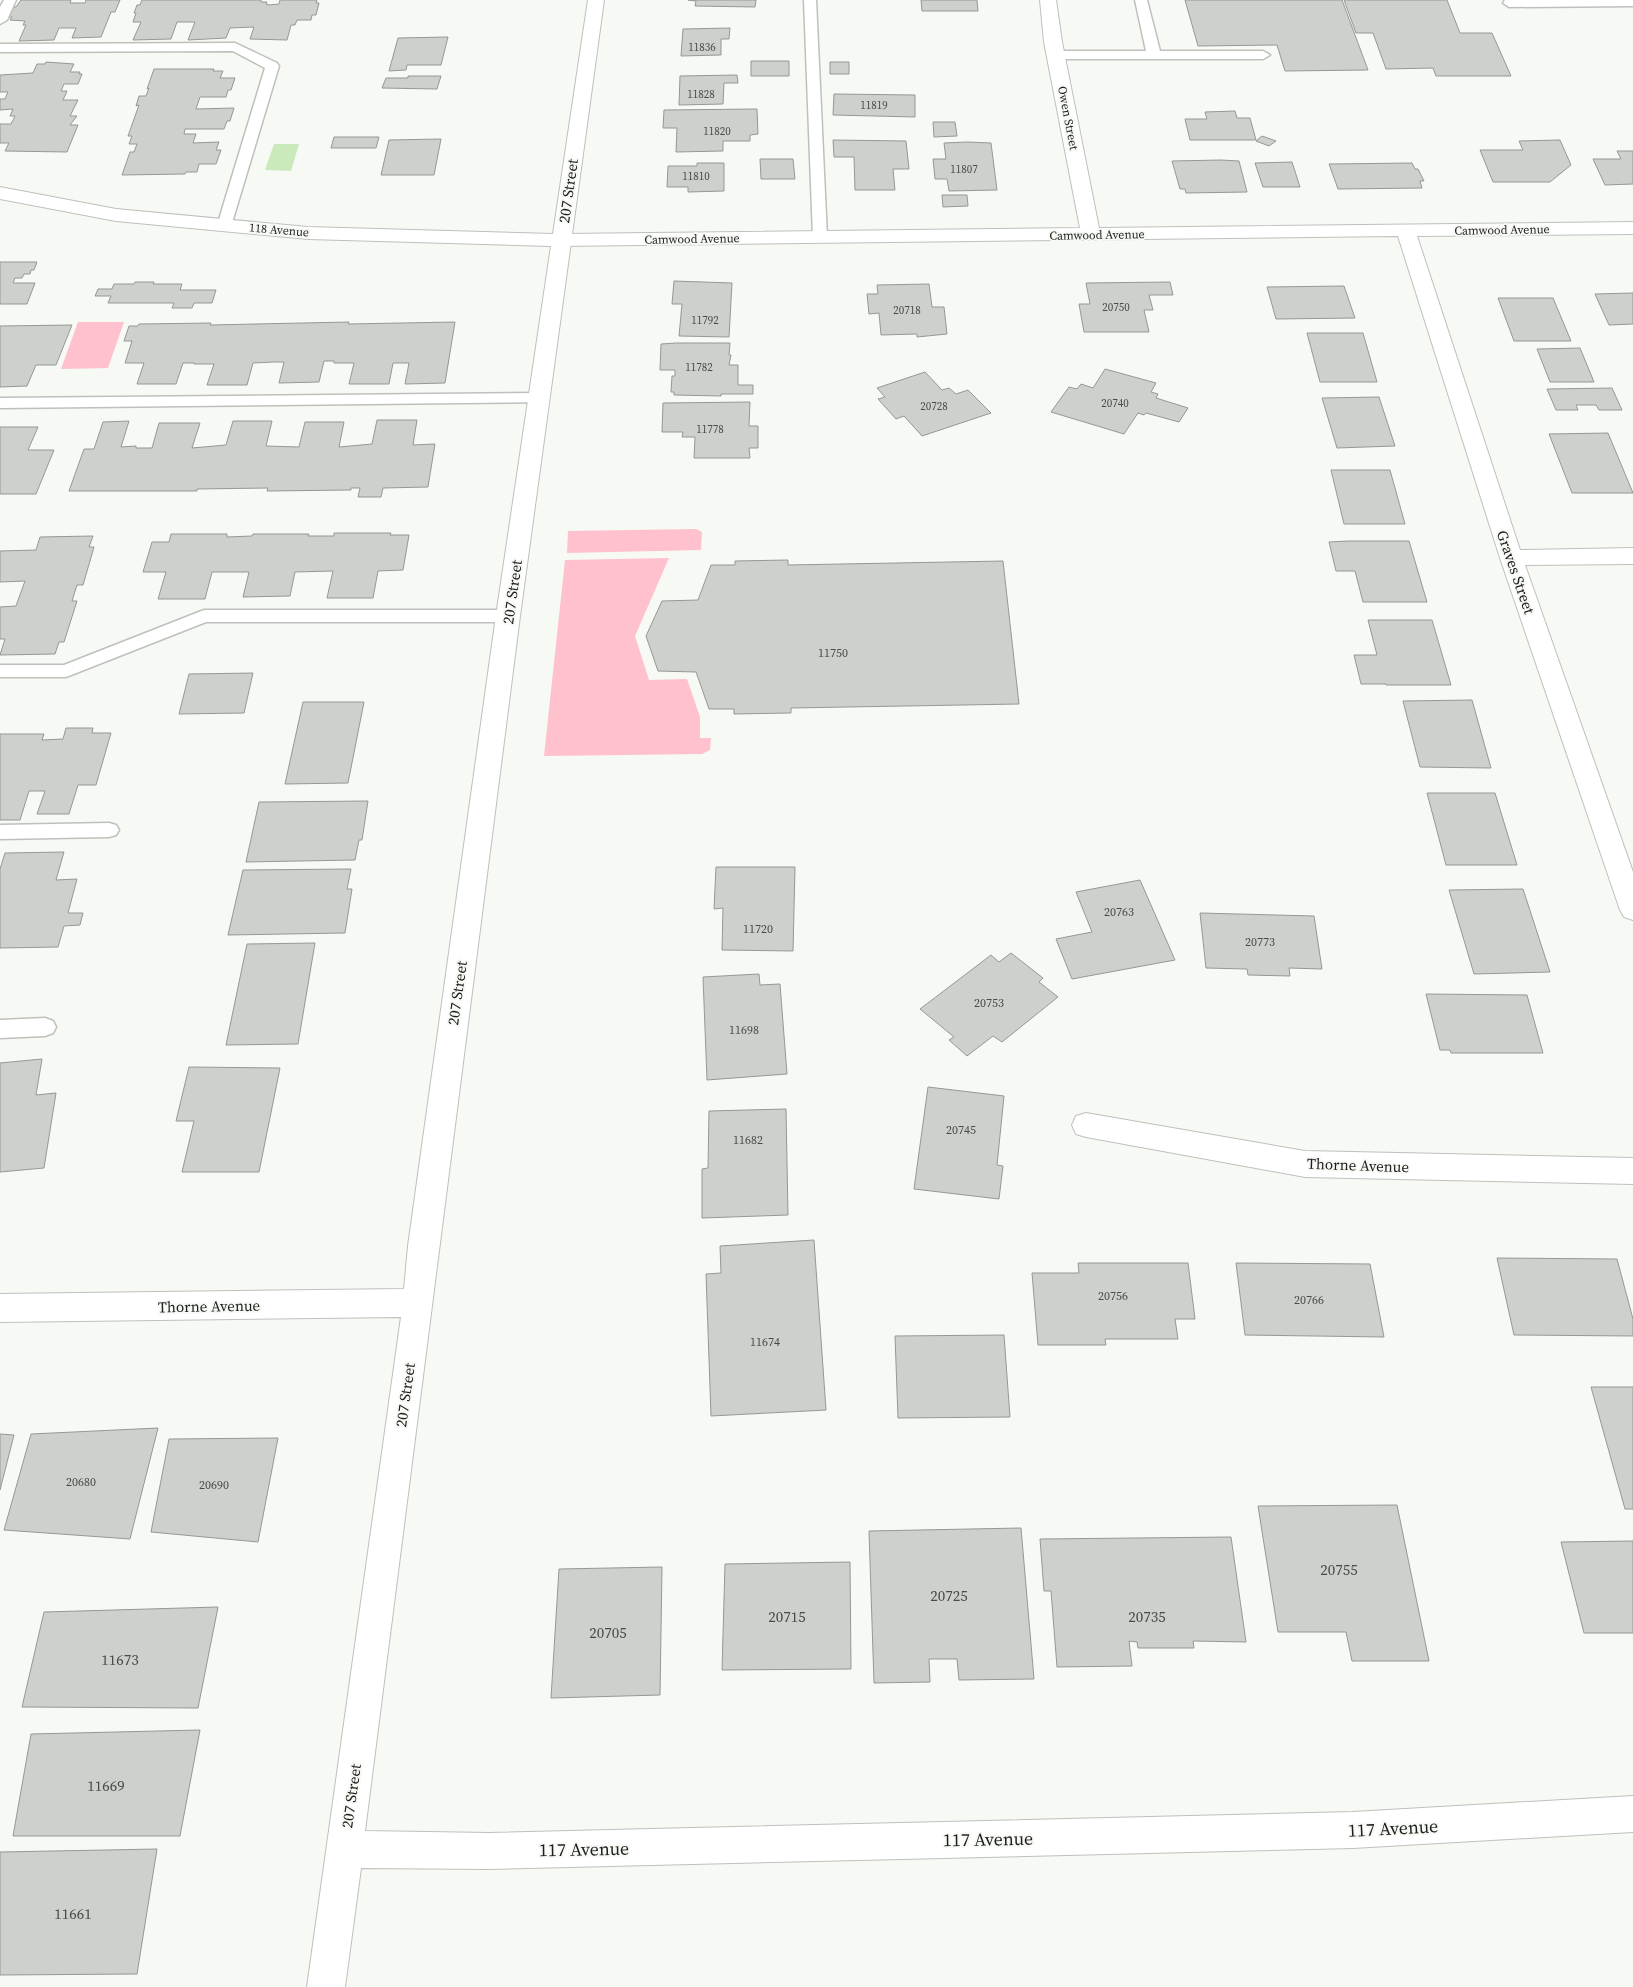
<svg xmlns="http://www.w3.org/2000/svg" width="1633" height="1987" viewBox="0 0 1633 1987" font-family="'Source Serif 4',serif">
<rect width="100%" height="100%" fill="#f6f9f4"/>
<path fill="#fec1cd" d="M78,322H124L108,368L61,369Z
M696,529L702,532L701,550L567,553L568,531Z
M669,558L635,636L649,680L687,679L700,717V738H711L710,750L702,754L544,756L565,560Z"/>
<path fill="#caeabb" d="M274,144H299L291,171L265,170Z"/>
<path fill="#cdd0cb" stroke="#959894" d="M21,0H71L70,3H85L86,0H120L115,12H111L101,37L72,38L76,28H59L54,40L19,41L26,25H23L25,21L10,20L12,17H8L13,7H16Z
M142,0H261V2H267L266,4L269,5L279,4L280,0H317L316,3H319L316,15H312L311,20H297L295,25H291L287,40L250,39L254,27L230,28L226,38L188,40L195,22H177L171,39L133,40L141,22H133L136,13H134L137,5H140Z
M688,0H756L755,7L695,6L696,1Z
M921,0H977L978,11H922Z
M1185,0H1342L1368,70L1285,71L1277,45L1198,46Z
M1344,0H1447L1460,33H1492L1511,76H1436L1433,68L1386,69L1373,33H1356Z
M730,28L729,39H721V55L681,56L683,29Z
M448,37L441,65H407L406,70L389,71L398,38Z
M751,61H789V76H751Z
M46,62L74,64L70,72H80L79,74H82L78,84H64L61,91H67L63,100H78L70,116H77L70,125H78L67,152L5,151L9,143H0V124H11L15,116H10L13,109L0,110V99H5L8,92H0V75L33,73L37,64H45Z
M830,62H849V74H830Z
M154,69H214L213,71H223L220,78H235L231,90H228L226,97H200L196,109L234,108L230,121H227L224,129H185L184,134H196L193,143L219,142L216,150H221L216,164H199L197,172H186L185,174L122,175L130,152H134L137,144H129L132,136H128L139,105L136,106L139,96H146L149,88L147,89Z
M737,75L738,83H724L723,104L679,105L680,76Z
M408,76H441L437,89L382,88L386,78H408Z
M834,94L915,95V117L833,115Z
M757,109L758,134L750,135V141H723V151L676,152L677,128H663L664,110Z
M1235,111L1237,118H1250L1256,140H1190L1185,119H1207L1205,112Z
M933,122H955L957,136L934,137Z
M1262,136L1276,141L1269,146L1256,141Z
M334,137H379L376,148H331Z
M441,139L434,175H381L389,140Z
M833,140L906,141L909,169H893L895,190H855L854,157H834Z
M1560,140L1571,165L1550,182H1493L1480,150H1523L1519,141Z
M967,142L991,143L997,190L949,191L947,179H935L933,159H946L944,143Z
M1617,151H1633V184L1605,185L1593,159H1621Z
M760,159H793L795,179H761Z
M1221,160L1239,161L1247,192L1186,193L1185,189H1180L1172,161Z
M1292,162L1300,187H1263L1255,163Z
M697,163H724V191L688,192V187H667L668,166H697Z
M1412,163L1415,169H1418L1424,181H1420L1422,188L1338,189L1329,164Z
M942,195H967L968,206L943,207Z
M0,262H37L34,270H31L30,274H24L22,278H15L13,283H35L27,304H0Z
M674,281L732,283L729,337L679,336L682,304H672Z
M135,282H154L153,284H182L180,290H216L212,303H194L192,308H172L174,303H108L111,296H95L98,289H112L114,284H134Z
M1170,282L1173,295H1149L1153,310H1144L1149,332H1084L1079,304H1090L1086,283Z
M929,284L932,307H944L947,334L917,337V334L881,335L879,313L869,314L867,294H878L877,285Z
M1344,286L1355,318L1276,319L1267,287Z
M1633,293V324L1609,325L1595,294Z
M1498,298H1553L1571,341H1514Z
M349,322L348,324L455,322L445,383L405,384L409,363H393L389,384H349L354,363H334V361H324L319,382L279,383L284,362H274L253,363L247,385H207L214,364H194V363H183L176,384H137L144,363H125L132,341H124L129,326H138L139,324L211,323L210,325Z
M72,325L56,365H36L27,386L0,387V326Z
M1307,333H1363L1377,382H1320Z
M676,343H730L729,355H731L729,365H738V385H753V394H721V396L674,395V392H671L672,376H675V370H660L661,344Z
M1580,348L1594,382H1550L1537,349Z
M1105,369L1156,383L1151,392L1158,394L1156,398L1188,408L1179,422L1146,413L1144,415L1138,413L1124,434L1051,412L1069,387L1077,389L1081,384L1093,388Z
M925,372L942,390L949,388L956,394L968,390L991,413L922,436L904,416L896,419L878,399L885,397L877,388Z
M1612,388L1622,410H1599L1596,405H1576L1578,410H1556L1547,389Z
M1379,397L1395,446L1337,448L1322,398Z
M750,402L749,426H758V448H749L750,458H694L695,437H682L683,432H662L663,403Z
M377,420H417L413,445L435,444L428,487L383,488L381,497H358L360,488H351V490L267,491L268,488L197,489V491H69L84,449H94L103,422L129,421L121,447L136,446V448H152L159,423H200L192,448L226,445L233,421H272L266,446L299,447L305,422H344L339,447L372,444Z
M0,427H38L28,450H54L36,494H0Z
M1608,433L1633,493H1572L1549,434Z
M1331,470H1390L1405,524H1344Z
M334,533H391L390,535H409L403,570L378,571L373,598H327L333,571L295,572L290,596L243,597L249,572H212L205,599H158L166,572H143L152,542H169L171,534H227V537L252,536L253,534H309L308,536H334Z
M93,536L89,547H94L83,585H77L72,601H77L64,642H59L55,654L0,655L5,639H0V607L16,606L25,581L0,582V551L36,550L40,537Z
M1348,541H1409L1427,602H1363L1355,571H1336L1329,542Z
M788,560V565L1003,561L1019,704L791,708V713L734,714V709H709L696,672L658,671L646,636L662,601L698,600L711,565H735V561Z
M1368,620H1432L1451,685H1386V684H1361L1354,655H1377Z
M253,673L244,713L179,714L189,674Z
M1472,700L1491,768L1420,767L1403,701Z
M303,702H364L348,783L285,784Z
M66,728H93L92,733H111L96,785H78L69,814H37L45,791H29L20,820H0V734H44L42,740L63,739Z
M1427,793H1495L1517,865H1446Z
M368,801L362,840H359L355,860L246,862L259,802Z
M64,852L56,880L77,879L68,913H83L80,925L64,926L58,947L0,948V869L5,853Z
M716,867H795L793,951L722,950L723,908L714,909Z
M351,869L347,889H352L345,933L228,935L243,870Z
M1140,880L1175,960L1072,979L1056,939L1092,932L1076,892Z
M1523,889L1550,972L1474,974L1449,890Z
M1200,913L1314,916L1322,969L1289,968L1290,976L1248,975L1247,969L1206,968Z
M315,943L298,1044L226,1045L247,944Z
M1011,953L1043,978L1039,982L1058,997L1002,1042L993,1036L967,1056L949,1040L954,1037L920,1009L991,955L999,962Z
M759,974L760,985L780,984L787,1074L707,1080L703,977Z
M1426,994L1527,995L1543,1053H1451L1450,1050H1440Z
M42,1059L36,1095L56,1093L44,1168L0,1172V1063Z
M189,1067L280,1068L259,1172H182L194,1121H176Z
M928,1087L1004,1096L997,1165L1003,1166L999,1199L914,1189Z
M786,1109L788,1215L702,1218V1169L708,1168L709,1111Z
M814,1240L826,1410L711,1416L706,1274L721,1273L720,1246Z
M1497,1258L1617,1259L1633,1319V1336L1514,1335Z
M1078,1263H1188L1195,1319H1175L1178,1339H1105L1106,1345H1038L1032,1273H1079Z
M1236,1263L1370,1264L1384,1337L1245,1335Z
M1004,1335L1010,1417L898,1418L895,1336Z
M1591,1387H1633V1509H1625Z
M158,1428L130,1539L4,1530L31,1434Z
M0,1434L14,1435L0,1490Z
M278,1438L258,1542L151,1532L169,1439Z
M1397,1505L1429,1661H1352L1346,1632H1278L1258,1506Z
M1021,1528L1034,1679L959,1680L957,1659H929L930,1682L874,1683L869,1531Z
M1231,1537L1246,1642L1193,1641L1194,1648H1138L1137,1642L1129,1641L1132,1666L1057,1667L1051,1591H1044L1040,1539Z
M1633,1541V1633H1584L1561,1542Z
M850,1562L851,1669L722,1670L725,1564Z
M662,1567L660,1695L551,1698L559,1569Z
M218,1607L198,1708L22,1707L44,1612Z
M200,1730L180,1836H13L31,1734Z
M157,1849L137,1974L0,1975V1852Z"/>
<g fill="none" stroke-linecap="round" stroke-linejoin="round">
<defs>
<path id="lane" d="M4,0H16L7,20L0,24V7Z
M804,0H816L827,237L825,240H815L813,237Z
M1135,0H1147L1160,51H1263L1270,55L1263,59H1056L1049,55L1056,51H1146Z
M1505,0H1633V6L1509,7L1503,3Z
M235,43L277,63L279,66L231,226L229,229H219L217,226L265,68L233,51L0,52V44Z
M539,393L545,394L547,398L545,402L0,408V398Z
M204,610H508L514,612L517,616L514,620L508,622H206L66,677H0V665H64Z
M109,823L116,825L119,830L116,835L109,837L0,839V825Z
M45,1018L53,1021L56,1027L53,1033L45,1036L0,1038V1020Z"/>
<path id="street" d="M1040,0H1056L1062,42L1099,228L1633,222V234L1417,236L1520,550L1633,548V564L1525,565L1633,872V920L1624,917L1620,910L1500,558L1398,236L561,246L554,244L551,240L554,236L561,234L1080,228L1044,42Z
M1086,1113L1305,1151L1633,1158V1184L1305,1177L1086,1137L1076,1134L1072,1125L1076,1116Z"/>
<path id="secondary" d="M588,0H604L520,616L365,1831L489,1833L1353,1812L1633,1796V1832L1353,1848L489,1869L361,1868L345,1987H307L401,1317L0,1322V1294L404,1289L408,1246L496,616L551,246L308,239L116,221L0,199V187L116,209L308,227L553,234Z"/>
</defs>
<use href="#lane" stroke="#bdc1bc" stroke-width="3"/>
<use href="#street" stroke="#bdc1bc" stroke-width="2"/>
<use href="#secondary" stroke="#bdc1bc" stroke-width="2"/>
<use href="#lane" fill="#fff" fill-rule="evenodd"/>
<use href="#street" fill="#fff" fill-rule="evenodd"/>
<use href="#secondary" fill="#fff" fill-rule="evenodd"/>
</g>
<g text-anchor="middle" dominant-baseline="central" stroke-width="4" stroke-linejoin="round" paint-order="stroke">
<g font-size="11" fill="#4a4b48">
<text x="702" y="47">11836</text>
<text x="701" y="94">11828</text>
<text x="874" y="105">11819</text>
<text x="717" y="131">11820</text>
<text x="964" y="169">11807</text>
<text x="696" y="176">11810</text>
<text x="1116" y="307">20750</text>
<text x="907" y="310">20718</text>
<text x="705" y="320">11792</text>
<text x="699" y="367">11782</text>
<text x="1115" y="403">20740</text>
<text x="934" y="406">20728</text>
<text x="710" y="429">11778</text>
</g>
<g font-size="12" fill="#1e1f1d" stroke="#f6f9f4">
<text transform="translate(1068 118) rotate(79)">Owen Street</text>
<text transform="translate(279 230) rotate(5)">118 Avenue</text>
<text transform="translate(1502 230) rotate(-1)">Camwood Avenue</text>
<text transform="translate(1097 235) rotate(-1)">Camwood Avenue</text>
<text transform="translate(692 239) rotate(-1)">Camwood Avenue</text>
</g>
<g font-size="12" fill="#4a4b48">
<text x="833" y="653">11750</text>
<text x="1119" y="912">20763</text>
<text x="758" y="929">11720</text>
<text x="1260" y="942">20773</text>
<text x="989" y="1003">20753</text>
<text x="744" y="1030">11698</text>
<text x="961" y="1130">20745</text>
<text x="748" y="1140">11682</text>
<text x="1113" y="1296">20756</text>
<text x="1309" y="1300">20766</text>
<text x="765" y="1342">11674</text>
<text x="81" y="1482">20680</text>
<text x="214" y="1485">20690</text>
</g>
<g font-size="15" fill="#1e1f1d" stroke="#f6f9f4">
<text transform="translate(568 191) rotate(-82)">207 Street</text>
<text transform="translate(1516 572) rotate(71)">Graves Street</text>
<text transform="translate(512 592) rotate(-82)">207 Street</text>
<text transform="translate(457 993) rotate(-82)">207 Street</text>
<text transform="translate(1358 1165) rotate(2)">Thorne Avenue</text>
<text transform="translate(209 1306) rotate(-1)">Thorne Avenue</text>
<text transform="translate(405 1395) rotate(-82)">207 Street</text>
<text transform="translate(351 1796) rotate(-82)">207 Street</text>
</g>
<g font-size="15" fill="#4a4b48">
<text x="1339" y="1569">20755</text>
<text x="949" y="1595">20725</text>
<text x="787" y="1616">20715</text>
<text x="1147" y="1616">20735</text>
<text x="608" y="1632">20705</text>
<text x="120" y="1659">11673</text>
<text x="106" y="1785">11669</text>
<text x="73" y="1913">11661</text>
</g>
<g font-size="18" fill="#1e1f1d" stroke="#f6f9f4">
<text transform="translate(1393 1828) rotate(-3)">117 Avenue</text>
<text transform="translate(988 1839) rotate(-1)">117 Avenue</text>
<text transform="translate(584 1849) rotate(-1)">117 Avenue</text>
</g>
</g>
</svg>
